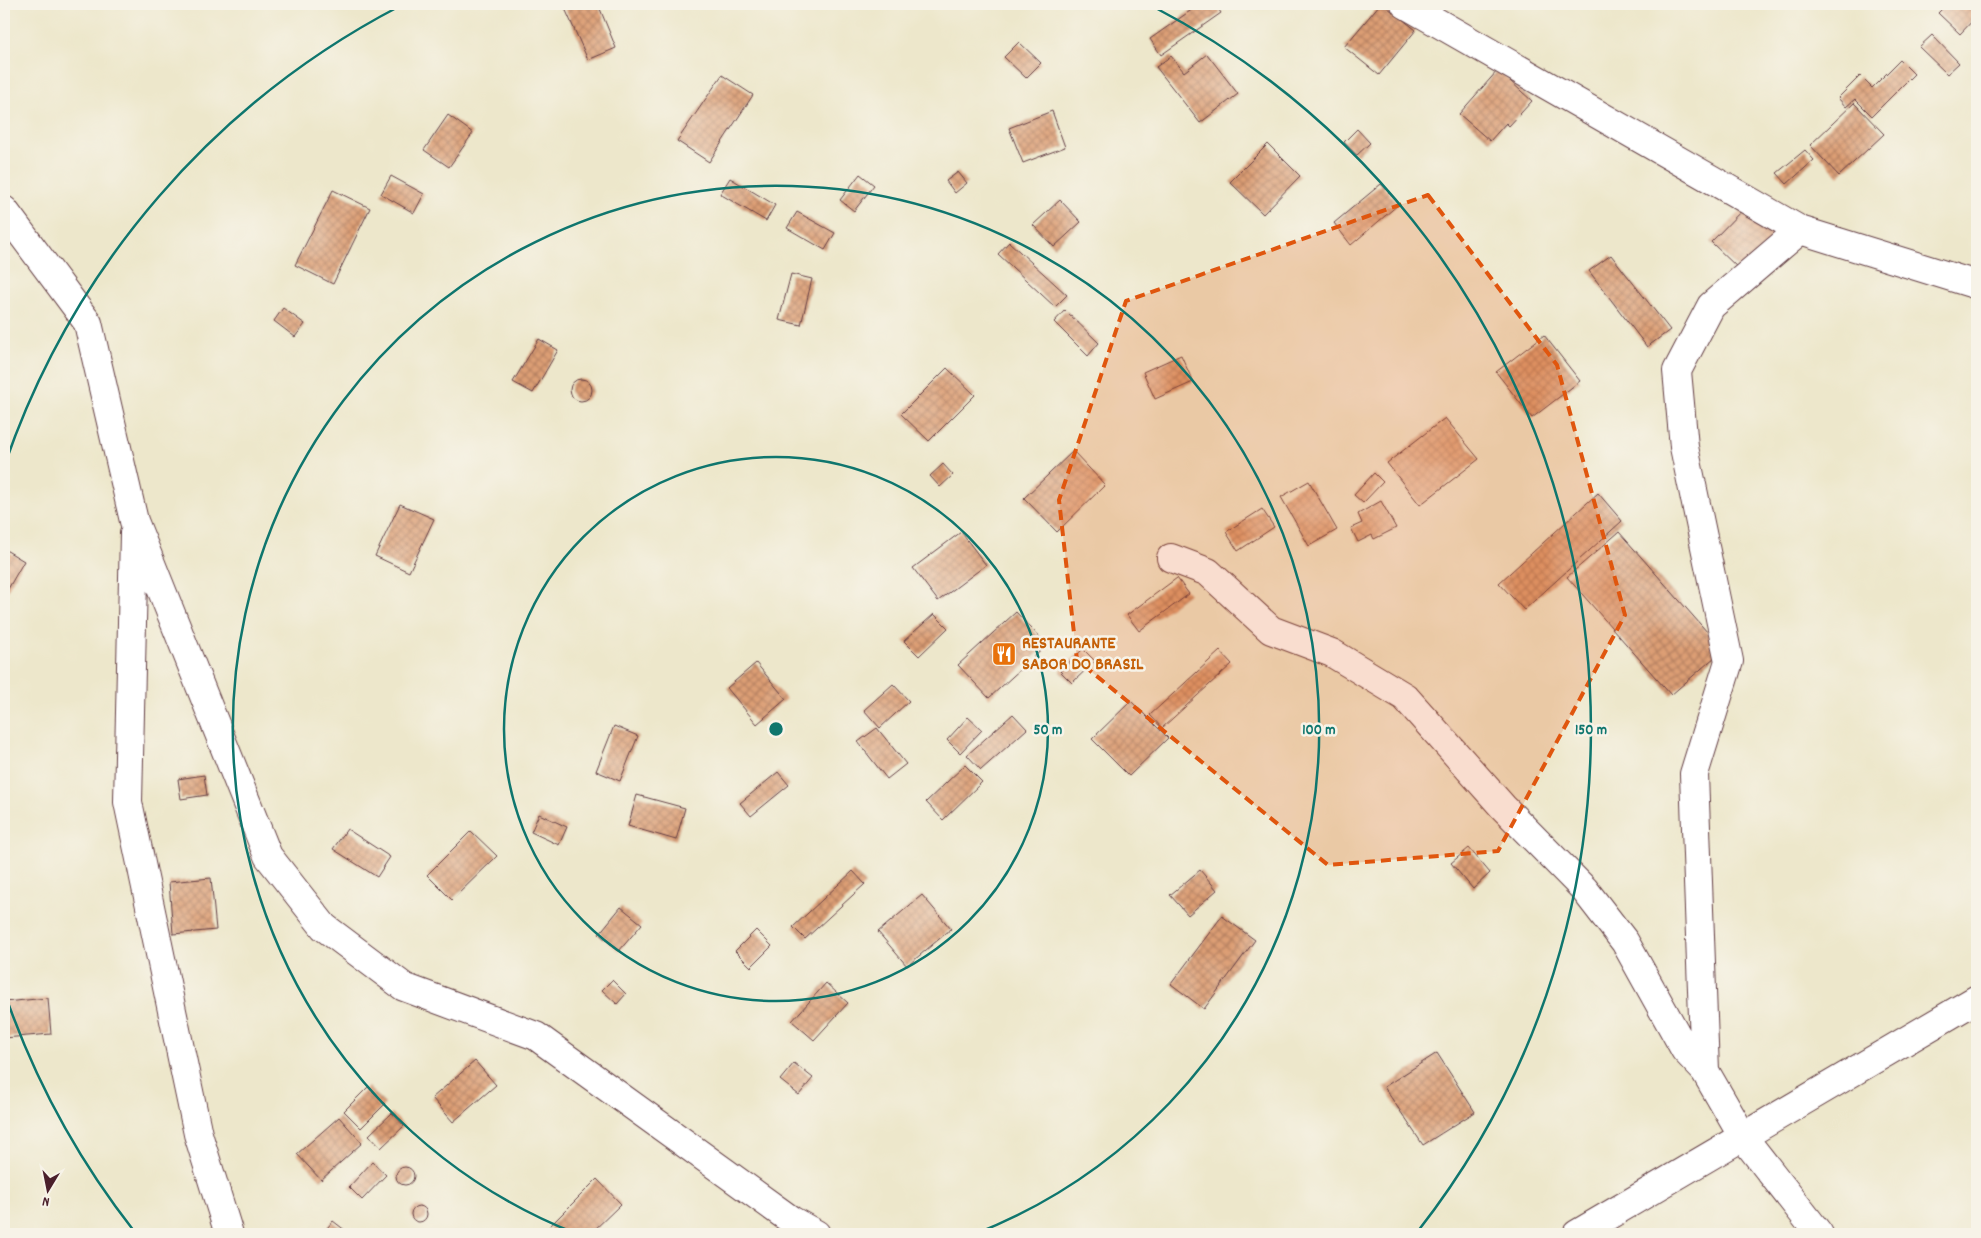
<svg xmlns="http://www.w3.org/2000/svg" width="1981" height="1238" viewBox="0 0 1981 1238" font-family="Dekko,sans-serif">
<defs>
<pattern id="building-cross-hatch" width="8" height="8" patternUnits="userSpaceOnUse" patternTransform="scale(1.25)"><rect width="8" height="8" fill="#dc9e75"/><path d="M0 0l8 8M0 8l8-8" fill="none" stroke="#b48060"/></pattern>
</defs>
<rect width="100%" height="100%" fill="#f7f3e8"/>
<filter id="ink" filterUnits="userSpaceOnUse"><feTurbulence type="fractalNoise" baseFrequency=".02" numOctaves="2"/><feDisplacementMap in="SourceGraphic" scale="10" xChannelSelector="R" yChannelSelector="G"/><feConvolveMatrix kernelMatrix="1 2 1 2 8 2 1 2 1" color-interpolation-filters="sRGB"/></filter>
<filter id="wash" filterUnits="userSpaceOnUse"><feTurbulence type="fractalNoise" baseFrequency=".0096" numOctaves="4" result="noise"/><feDisplacementMap in="SourceGraphic" scale="20" xChannelSelector="R" yChannelSelector="G"/><feGaussianBlur stdDeviation="1.12" result="paint"/><feColorMatrix in="noise" values="0 0 0 0 0 0 0 0 0 0 0 0 0 0 0 0 0 1.4 0 .05"/><feComposite in="paint" operator="in"/></filter>
<g filter="url(#wash)">
<rect width="100%" height="100%" fill="#ede7cb"/>
<g id="blocks">
<path fill="url(#building-cross-hatch)" d="M563,4H598L616,48L588,60Z
M1200,4H1215L1221,13L1161,55L1150,39Z
M1380,4H1383L1416,30L1379,75L1344,47Z
M1947,4H1977V16L1960,34L1938,13Z
M1932,35L1959,63L1947,74L1919,47Z
M1019,42L1041,63L1026,78L1004,57Z
M1207,54L1238,94L1200,123L1156,67L1171,56L1184,72Z
M1900,60L1914,74L1872,116L1855,99L1846,107L1838,98L1860,76L1872,88Z
M1498,70L1532,101L1509,126L1506,123L1490,141L1459,114Z
M722,75L753,95L709,162L677,141Z
M1854,103L1884,134L1839,176L1810,145Z
M1052,111L1065,147L1023,163L1009,128Z
M448,115L473,133L449,167L424,150Z
M1357,129L1370,143L1357,155L1344,142Z
M1268,144L1300,176L1263,214L1230,182Z
M1805,150L1814,160L1787,184L1777,173Z
M958,172L967,183L955,193L946,181Z
M860,174L874,185L854,211L840,200Z
M391,176L424,194L414,213L381,194Z
M730,178L775,205L766,221L720,194Z
M1381,184L1399,204L1351,245L1334,223Z
M333,190L370,208L333,284L295,265Z
M1060,200L1081,222L1054,247L1033,225Z
M1747,205L1777,234L1741,271L1711,242Z
M797,212L835,233L825,250L787,228Z
M1009,242L1067,295L1055,307L998,254Z
M1611,255L1670,330L1647,347L1589,271Z
M791,274L812,279L801,325L779,320Z
M283,308L305,324L295,337L274,321Z
M1065,310L1099,343L1088,356L1054,322Z
M1544,335L1580,381L1532,418L1496,372Z
M539,339L558,350L533,393L513,382Z
M1181,355L1193,382L1155,399L1143,372Z
M947,368L975,395L929,441L901,414Z
M570 390a11 11 0 1 1 22 0a11 11 0 1 1-22 0Z
M1445,418L1479,459L1420,505L1387,463Z
M1073,451L1105,485L1057,532L1024,498Z
M943,464L953,475L940,487L930,476Z
M1374,473L1383,482L1363,503L1354,495Z
M1309,481L1337,530L1309,546L1281,497Z
M1598,493L1622,521L1524,610L1499,583Z
M1381,501L1396,528L1374,539L1372,535L1358,542L1351,528L1362,523L1358,514Z
M400,504L434,519L409,572L375,556Z
M1262,509L1274,527L1238,551L1226,532Z
M961,532L986,565L938,601L913,568Z
M1619,532L1723,650L1671,695L1567,577Z
M4,549L24,561L4,596Z
M1177,578L1189,594L1139,631L1127,615Z
M1016,612L1047,645L989,698L958,665Z
M934,614L948,628L919,656L904,641Z
M1083,649L1095,661L1072,683L1060,671Z
M1220,651L1232,664L1162,728L1150,715Z
M756,663L786,699L757,724L727,688Z
M893,684L909,701L880,728L864,710Z
M1131,701L1168,738L1129,776L1092,739Z
M1013,714L1027,729L981,770L967,755Z
M968,717L982,730L960,753L947,740Z
M614,726L638,736L620,781L596,771Z
M877,728L906,764L887,779L858,742Z
M965,765L982,782L943,820L926,802Z
M778,772L789,785L751,816L740,803Z
M204,775L207,795L181,799L178,779Z
M637,795L685,808L676,840L628,826Z
M539,814L567,827L559,845L531,832Z
M347,829L390,857L377,877L333,849Z
M471,831L497,856L452,900L427,875Z
M1469,848L1490,873L1473,889L1451,863Z
M1200,870L1217,890L1188,915L1170,895Z
M853,871L865,884L805,939L793,927Z
M211,878L216,930L173,934L169,882Z
M922,895L951,929L907,966L878,932Z
M621,907L642,924L619,951L599,934Z
M1222,916L1255,940L1204,1009L1171,984Z
M756,930L772,946L751,967L735,951Z
M612,980L626,994L617,1004L602,990Z
M826,983L848,1003L814,1040L792,1021Z
M48,998L51,1034L4,1038V1002Z
M1437,1053L1475,1112L1423,1145L1384,1087Z
M475,1061L496,1085L453,1122L432,1098Z
M794,1063L813,1078L799,1095L780,1080Z
M368,1087L385,1104L361,1128L344,1111Z
M392,1113L404,1126L381,1148L369,1135Z
M339,1117L362,1143L321,1180L297,1154Z
M372,1162L386,1175L362,1200L349,1187Z
M396 1176a9 9 0 1 1 18 0a9 9 0 1 1-18 0Z
M597,1179L621,1204L590,1234H555L549,1227Z
M411 1214a8 8 0 1 1 16 0a8 8 0 1 1-16 0Z
M333,1221L350,1234H322Z"/>
</g>
</g>
<g filter="url(#ink)">
<use href="#blocks" fill-opacity="0" stroke="#623d43" stroke-width="1"/>
<g fill="none" stroke-linecap="round" stroke-linejoin="round">
<defs>
<path id="minor" d="M1405,4L1800,230L1977,285
M4,210L88,323L134,521L268,856L324,927L404,987L536,1036L791,1220L816,1234
M1800,230L1711,306L1677,371L1684,447L1729,661L1694,774L1705,1071L1743,1137L1819,1234
M134,533L128,802L198,1134L229,1234
M1171,558L1208,572L1271,630L1332,653L1405,697L1503,807L1584,889L1625,942L1685,1050L1705,1071
M1577,1234L1977,999"/>
</defs>
<use href="#minor" stroke="#623d43" stroke-width="30"/>
<use href="#minor" stroke="#fff" stroke-width="28"/>
</g>
</g>
<path fill="#e0560e" fill-opacity="0.2" stroke="#e0560e" stroke-width="4" stroke-dasharray="10 6" stroke-linejoin="round" d="M1428,195L1557,365L1625,615L1498,851L1328,865L1077,660L1059,500L1126,301Z"/>
<g fill="none" stroke="#0f766e" stroke-width="2.5">
<circle cx="776" cy="729" r="272"/>
<path d="M577 1234A543 543 0 1 1 975 1234"/>
<path d="M134 1231A815 815 0 0 1 5 994M5 464A815 815 0 0 1 400 6M1152 6A815 815 0 0 1 1418 1231"/>
</g>
<defs>
<symbol id="restaurant-square" viewBox="-11 -11 22 22"><rect x="-9" y="-9" width="18" height="18" rx="4" fill="#e8710a" stroke="#f7f3e8"/><path d="M-5-6h1v4h1v-4h1v4h1v-4h1v5L-1.5 .5V6h-2V.5L-5-1ZM5-6V6H3V1.5H1.5Q1.5-4 5-6Z" fill="#fff"/></symbol>
</defs>
<g fill-rule="evenodd">
<use href="#restaurant-square" x="990" y="640" width="28" height="28"/>
</g>
<g text-anchor="middle" dominant-baseline="central" stroke-width="5" stroke-linejoin="round" paint-order="stroke">
<g font-size="18" font-weight="bold" fill="#c56008" stroke="#f7f3e8" text-anchor="start">
<text x="1022" y="644">RESTAURANTE<tspan x="1022" dy="21">SABOR DO BRASIL</tspan></text>
</g>
</g>
<circle cx="776" cy="729" r="8" fill="#0f766e" stroke="#f7f3e8" stroke-width="2.5"/>
<g font-size="15" text-anchor="middle" font-weight="bold" fill="#0f766e" stroke="#f7f3e8" stroke-width="5" stroke-linejoin="round" paint-order="stroke">
<text x="1048" y="734">50 m</text>
<text x="1319" y="734">100 m</text>
<text x="1591" y="734">150 m</text>
</g>
<rect width="1981" height="1238" fill="none" stroke="#f7f3e8" stroke-width="20"/>
<g transform="translate(48 1190) rotate(190)" stroke="#f7f3e8" stroke-width="4" paint-order="stroke">
<path d="M0-4L9 19L0 12L-9 19Z" fill="#4a1f2b"/>
<text y="-8" font-size="14" font-weight="bold" text-anchor="middle" fill="#4a1f2b">N</text>
</g>
</svg>
